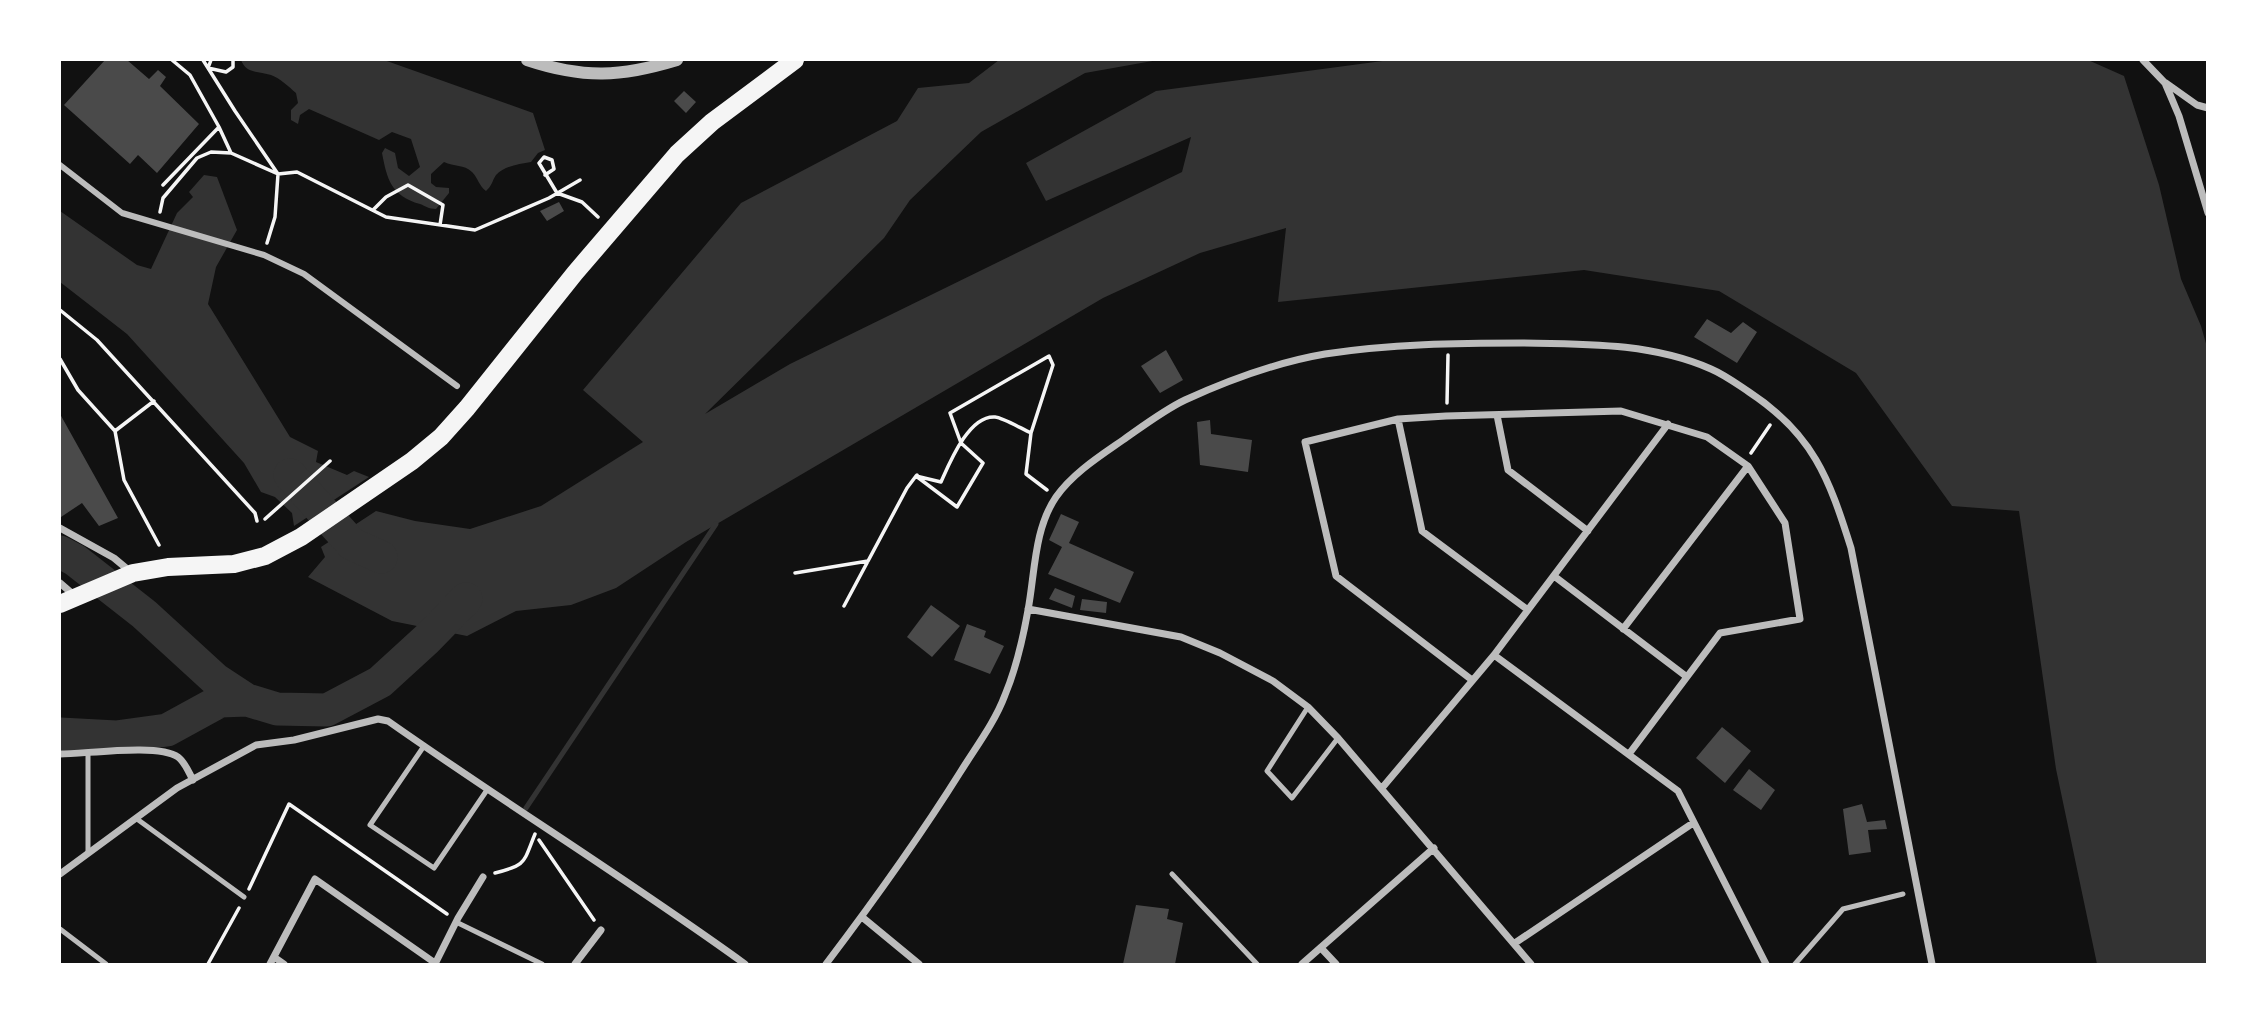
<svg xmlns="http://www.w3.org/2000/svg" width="2267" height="1024" viewBox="0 0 2267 1024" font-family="Cabin,sans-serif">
<rect width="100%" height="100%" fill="#111"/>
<path fill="#333" d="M241,60H384L533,113L545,150L538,153L531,162C519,164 504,166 496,175C492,181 492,186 486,191C479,186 478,178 472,172C464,164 454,167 444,162L431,174V183L436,187L449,188V193L436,209C428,209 426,206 420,204C391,196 387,179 382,153L385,148L395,153L398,168L409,176L420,167L411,139L392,132L379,140L309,109L300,115L298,124L291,120V110L298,103L296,93C289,87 280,78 271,75C259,71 246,74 241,60Z
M999,60H1158L1085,73L981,132L910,200L884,238L705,414L790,364L1182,172L1191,137L1046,201L1026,163L1156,91L1390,60H2088L2124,76L2159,185L2181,279L2201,326L2207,347V964H2097L2056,769L2019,511L1952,506L1856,373L1719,291L1584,270L1278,302L1286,228L1200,253L1103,298L686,542L616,588L571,605L516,611L467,636L392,621L308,577L325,557L321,547L376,511L415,521L470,529L541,506L643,442L583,390L741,203L897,121L918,88L969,83Z
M204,175L217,177L237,230L216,267L208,304L290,437L318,451L316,462L347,475L354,471L369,477L294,526L292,513L275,497L261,492L244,463L127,334L60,282V211L137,265L151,269L177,213L193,197L189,192Z"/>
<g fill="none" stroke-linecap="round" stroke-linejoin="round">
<path stroke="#333" stroke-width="5" d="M526,808L716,524"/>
<path stroke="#333" stroke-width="33" d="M290,475L352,544L381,557
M60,552L75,560L144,614L215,679L247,700L277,709L327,710L380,682L427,639L466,599
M60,734L116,737L167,730L220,701L247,700"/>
</g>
<path fill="#4a4a4a" d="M105,60H127L149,79L158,70L166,77L160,86L199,124L157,173L138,155L130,164L64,105Z
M684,91L696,102L686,113L674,101Z
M559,202L564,211L547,221L540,211Z
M1707,319L1731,333L1743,322L1757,332L1737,363L1694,337Z
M1166,350L1183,380L1160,393L1141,366Z
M60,414L118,518L99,526L82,503L61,517L60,514Z
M1210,420L1211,434L1252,440L1248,472L1200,465L1197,422Z
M1061,514L1079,522L1069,543L1134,572L1120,603L1048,574L1062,547L1049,540Z
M1055,588L1075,596L1072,608L1049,599Z
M1082,599L1107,602L1106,613L1080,610Z
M931,605L960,626L932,657L907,637Z
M967,624L986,631L984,637L1004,646L990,674L954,660Z
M1722,727L1751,751L1725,783L1696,758Z
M1749,769L1775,790L1761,810L1733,790Z
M1862,804L1867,822L1885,820L1887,829L1868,830L1871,852L1849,855L1843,809Z
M1136,905L1169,909L1167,919L1183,923L1175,964H1123Z"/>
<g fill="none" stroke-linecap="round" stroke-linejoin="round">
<path stroke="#f5f5f5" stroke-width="3.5" d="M203,60L235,111L278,174L297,172L386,217L475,230L549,198L580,180
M211,60L208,68L226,72L233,67V60
M219,127L231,153
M545,175L554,169L552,160L544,157L539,163L557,193L582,202L598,217
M163,185L219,127L190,75L172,60
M373,210L386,197L408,185L443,205L440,225
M160,212L163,198L197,158L211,152L231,153L278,174L275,217L267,243
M60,310L97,340L255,513L257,521
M60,359L78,390L115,431L124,480L159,545
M1447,403L1448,355
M115,431L154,401
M1031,433L1026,474L1047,490
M1751,453L1770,425
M265,519L330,461
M795,573L868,561
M844,606L907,488L916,476L941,482C950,462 969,415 995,417C1004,418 1022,429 1031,433L1053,365L1049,356L950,413L961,443L983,463L957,507L916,476L917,475
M539,840L594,920
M495,873C527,865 523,863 535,834
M249,889L289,804L447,914
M208,964L239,908"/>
<path stroke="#bcbcbc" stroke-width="5" d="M1308,707L1267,771L1292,798L1338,738
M424,746L370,825L434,868L487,790
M88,754V853
M137,819L244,897
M1172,874L1257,964
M456,922L542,964
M60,929L106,964
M1795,964L1843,909L1903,894"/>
<path stroke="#bcbcbc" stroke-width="6" d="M60,165L122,213L264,255L304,274L457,386"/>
<path stroke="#bcbcbc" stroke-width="7" d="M2143,60L2165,83L2171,97L2179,116L2208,213
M2166,83L2197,105L2208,108
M1497,415L1508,470L1588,531
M1398,419L1422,531L1528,610
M60,528L114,558L132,573
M1554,576L1687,677
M60,583L75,596
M1028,609L1181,637L1220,653L1273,681L1308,707L1338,738L1531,964
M1623,629L1748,466
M1494,655L1678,791L1766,964
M1472,680L1336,576L1305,442L1398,419L1446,416L1621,411L1707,437L1748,466L1785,523L1800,619L1720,633L1629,754
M60,754C86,754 159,743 178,757C185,762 189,773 193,780
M1382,788L1494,655L1668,424
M60,874L177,788L256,745L294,740L378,719L388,721C506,804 629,880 745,964
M862,917L919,964
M1515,943L1693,823
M1321,948L1336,964
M274,957L284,964
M270,964L315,879L435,963
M435,964L458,918L483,877
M575,964L601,930
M826,964C873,902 919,838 961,771C976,747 995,722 1005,695C1016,669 1023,638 1028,610C1035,573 1034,529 1056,497C1073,473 1100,456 1123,440C1143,426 1164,410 1185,400C1229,380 1278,362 1325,354C1390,344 1457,343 1523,343C1587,344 1652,343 1711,369C1725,375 1737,384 1749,392C1813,434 1829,478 1851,548L1932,964
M1302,964L1434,848"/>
<path stroke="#bcbcbc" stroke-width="12" d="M527,60C584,79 621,77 677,60"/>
<path stroke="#f5f5f5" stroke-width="18" d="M60,604L133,573L168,567L234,564L265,556L301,537L412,461L441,437L467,408L575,273L677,154L712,122L795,60"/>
</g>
<rect width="2267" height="1024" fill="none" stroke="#ffffff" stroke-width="122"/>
</svg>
